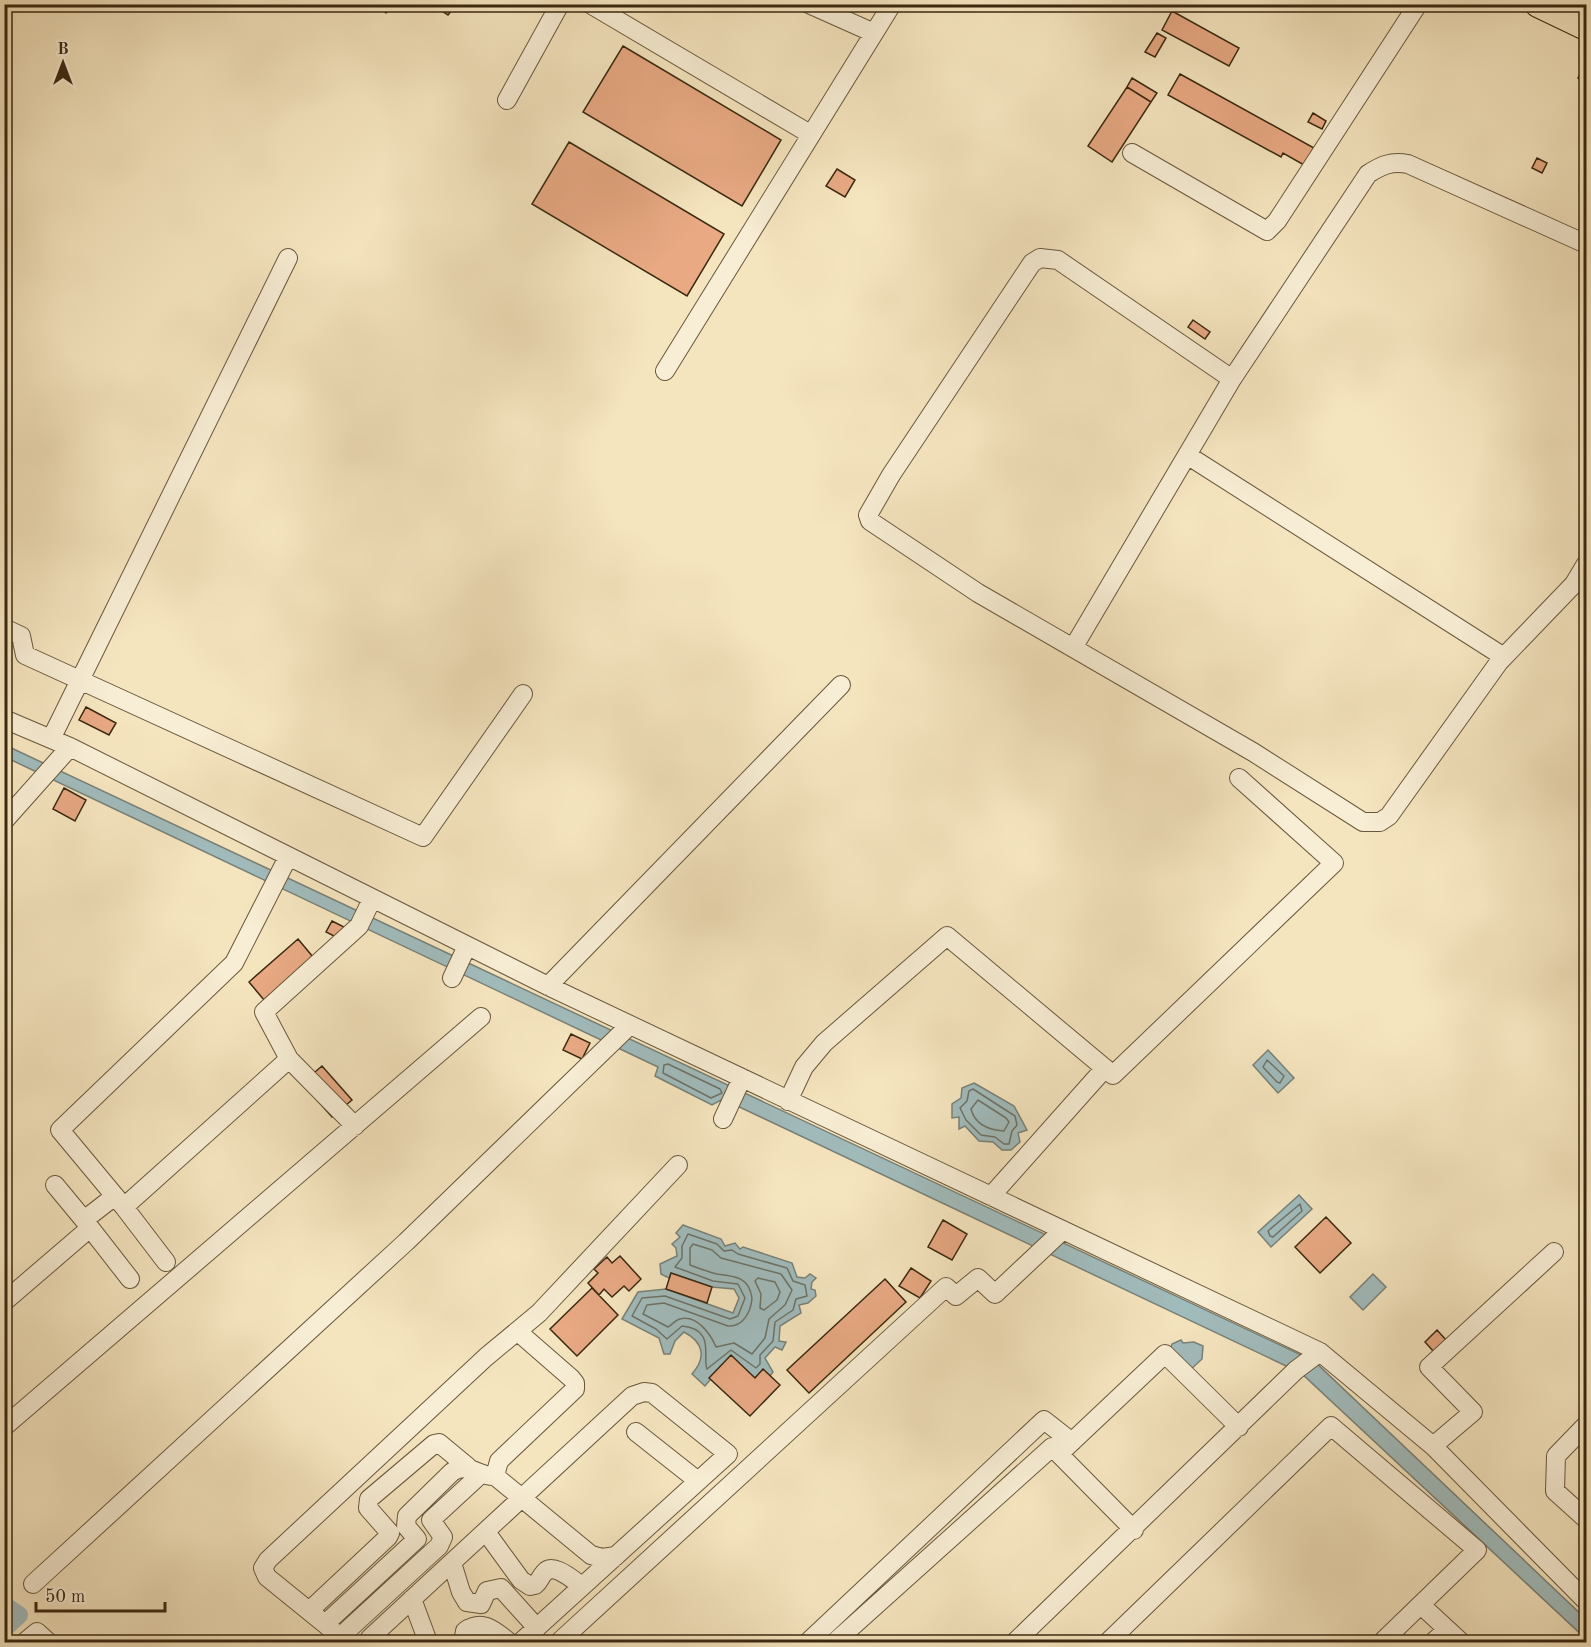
<svg xmlns="http://www.w3.org/2000/svg" width="1591" height="1647" viewBox="0 0 1591 1647" font-family="'Old Standard TT',serif">
<rect width="100%" height="100%" fill="#f5e5bf"/>
<filter id="stains"><feTurbulence type="fractalNoise" baseFrequency=".00333" numOctaves="4"/><feColorMatrix values="0 0 0 0 .2 0 0 0 0 .09 0 0 0 0 .02 0 0 0 .5 -.17"/></filter>
<radialGradient id="worn" r=".72"><stop offset=".6" stop-color="#630" stop-opacity="0"/><stop offset="1" stop-color="#630" stop-opacity=".3"/></radialGradient>
<path fill="#a1bcbd" stroke="#788178" stroke-width="1.5" d="M5,745L1314,1361L1586,1619V1639L1301,1373L731,1103L721,1100L712,1105L655,1076L658,1067L5,757Z
M1268,1050L1294,1078L1278,1093L1253,1065Z
M974,1083L1014,1106L1027,1130L1018,1133L1020,1142L1011,1150H1002L993,1142L979,1141L965,1126L959,1129V1117L952,1118V1104L961,1098L962,1088Z
M1299,1195L1312,1209L1271,1247L1258,1232Z
M683,1225L721,1239L725,1246L735,1243L740,1249L743,1247L792,1263L797,1277L805,1278L810,1274L816,1278L812,1282L811,1289L815,1290L816,1296L808,1303L799,1305L801,1313L780,1326L779,1341L786,1342L782,1350L775,1347L765,1358L773,1372L770,1376L763,1369L755,1378L730,1356L705,1386L692,1374C707,1357 703,1342 684,1332L675,1341L670,1354H664L659,1338L622,1319L638,1292L666,1289L733,1313L739,1298L734,1289L712,1287L671,1273L669,1278L661,1274L660,1264L677,1256L676,1248L672,1244L680,1237L676,1233Z
M1373,1274L1386,1287L1363,1310L1350,1297Z
M1181,1340L1183,1343L1194,1342L1203,1346L1202,1359L1188,1372L1169,1352L1172,1344Z"/>
<g fill="none" stroke-linecap="round" stroke-linejoin="round">
<path stroke="#6e7266" stroke-width="1.5" d="M1267,1060L1284,1076L1280,1083L1277,1082L1263,1067Z
M668,1064L720,1089L722,1093L711,1098L663,1073L664,1065Z
M973,1089L1015,1116L1017,1125L1012,1131L1009,1144H1004L995,1137L981,1135L966,1120L960,1108L967,1101L969,1091Z
M978,1100L1006,1118L1009,1122L1004,1131C989,1130 975,1125 971,1109Z
M1300,1204L1302,1211L1273,1237L1270,1236L1268,1231Z
M688,1234L717,1244L724,1251L732,1250L738,1254L787,1268L793,1281L805,1285L807,1296L796,1299L793,1310L775,1322L773,1341L760,1355V1364L756,1368L731,1350L707,1369C702,1357 716,1329 682,1326L667,1339L656,1329L632,1316L642,1298L665,1296L730,1319L738,1316L745,1298L738,1284L713,1281L675,1267L682,1258V1246Z
M693,1244L712,1250L721,1258L781,1274L792,1290L785,1305L769,1319L765,1338L752,1354L734,1343L716,1347C711,1335 697,1314 680,1319C675,1320 672,1325 668,1327L643,1314L647,1305L664,1303L728,1326C743,1327 751,1312 752,1298C749,1277 735,1276 717,1274C708,1272 698,1268 690,1265V1248Z
M758,1278L775,1282L780,1292L777,1300L764,1310L760,1308L761,1294L755,1281Z"/>
<path stroke="#a1bcbd" stroke-width="18" d="M4,1605L19,1615L4,1629"/>
</g>
<path fill="#e8a983" stroke="#3a2910" stroke-width="1.5" d="M376,4H393L386,13Z
M431,4H457L448,15Z
M1172,11L1239,48L1229,66L1162,30Z
M1157,33L1166,38L1155,57L1145,52Z
M623,46L781,140L742,206L583,112Z
M1583,69L1586,71V83L1578,78Z
M1180,74L1314,148L1304,165L1283,153L1281,157L1168,95Z
M1132,78L1157,93L1151,102L1127,87Z
M1127,87L1151,102L1112,162L1088,146Z
M1313,113L1326,121L1322,129L1308,122Z
M569,142L724,234L687,296L532,204Z
M1537,158L1547,163L1542,173L1532,168Z
M837,169L855,180L845,197L826,186Z
M1193,320L1210,332L1205,339L1188,327Z
M86,707L116,723L109,735L79,720Z
M64,788L86,800L75,821L53,809Z
M332,921L346,928L340,939L326,932Z
M298,939L313,957L264,1000L249,982Z
M571,1034L590,1043L582,1059L563,1050Z
M322,1066L352,1100L332,1117L302,1083Z
M1326,1217L1351,1243L1320,1273L1295,1247Z
M943,1220L967,1234L952,1260L928,1247Z
M620,1256L641,1279L629,1291L624,1286L612,1297L604,1289L599,1295L588,1283L598,1273L594,1269L607,1257L612,1263Z
M911,1268L931,1281L920,1298L899,1286Z
M671,1273L712,1287L707,1303L666,1289Z
M885,1279L906,1302L809,1393L787,1370Z
M592,1288L618,1315L577,1356L550,1329Z
M1437,1330L1447,1341L1434,1352L1425,1342Z
M731,1355L755,1378L763,1369L780,1385L750,1416L709,1378Z"/>
<g fill="none" stroke-linecap="round" stroke-linejoin="round">
<defs>
<path id="minor" d="M590,4L810,134
M809,4L874,33
M507,100L560,4
M1132,153L1267,231L1277,221L1418,4
M665,371L892,4
M1232,379L1058,260L1040,258L1032,263L891,475L868,515L870,521L978,593L1253,752L1363,822H1380L1389,816L1499,662L1574,584L1586,564
M1187,455L1504,657
M4,628L21,636L25,655L423,837L523,694
M1073,648L1232,379L1368,174C1382,165 1391,161 1408,164L1586,244
M4,719L70,747L548,986L1320,1352L1433,1446L1586,1601
M51,739L288,258
M4,821L70,747
M288,857L234,963L60,1130L124,1207L289,1059L264,1012L359,926L372,899
M452,978L467,946
M548,986L841,685
M289,1059L355,1126
M788,1101L804,1067L824,1043L947,936L1113,1075L1334,863L1239,778
M723,1119L742,1078
M55,1185L84,1220L115,1196
M991,1196L1105,1068
M124,1207L166,1262
M84,1220L130,1279
M4,1302L90,1228
M517,1331L571,1378L575,1383V1389L499,1461L495,1476L591,1555L602,1558L616,1556
M1586,1425L1556,1456L1555,1491L1586,1519
M4,1427L481,1017
M636,1432L698,1481
M1433,1446L1473,1412L1429,1367L1554,1252
M495,1476C477,1477 469,1461 452,1472L407,1516L406,1526L417,1539L325,1624L267,1577L263,1568L268,1560L486,1357L539,1313L678,1165
M1134,1530L1059,1454L1165,1354L1239,1427
M486,1532L521,1580L530,1586L535,1585C540,1581 540,1577 544,1573C553,1561 574,1581 582,1586
M452,1563L461,1592L467,1602L481,1604L487,1591L501,1588L537,1628
M33,1584L406,1242L630,1025
M412,1599L428,1642
M1421,1605L1461,1642
M309,1611L388,1537L390,1533L368,1508L369,1499L434,1444L439,1443L468,1467
M325,1624L340,1637L439,1546L443,1537L431,1520L481,1474
M25,1642L37,1632L48,1642
M369,1642L370,1638L632,1396L644,1392L652,1393L728,1454L521,1642
M463,1642L465,1631C483,1619 494,1630 509,1642
M559,1642L946,1287L956,1296L978,1278L995,1294L1063,1230
M808,1642L1044,1420L1072,1442
M835,1642L1052,1447L1059,1454
M1015,1642L1296,1370L1320,1352
M1108,1642L1331,1426L1477,1550L1382,1642
M1433,1642L1447,1630"/>
<path id="highway" d="M1538,4L1586,27"/>
</defs>
<use href="#minor" stroke="#69583c" stroke-width="20"/>
<use href="#highway" stroke="#3a2910" stroke-width="28"/>
<use href="#minor" stroke="#f8eed5" stroke-width="18"/>
<use href="#highway" stroke="#f5e5bf" stroke-width="26"/>
</g>
<rect width="1591" height="1647" fill="none" stroke="#f5e5bf" stroke-width="24"/>
<rect x="6" y="6" width="1579" height="1635" fill="none" stroke="#3a2910" stroke-width="3"/>
<rect x="12" y="12" width="1567" height="1623" fill="none" stroke="#3a2910" stroke-width="1.5"/>
<g transform="translate(63 63)" stroke="#f8eed5" stroke-width="4.5" paint-order="stroke">
<path d="M0-4.5L10 22L0 15L-10 22Z" fill="#3a2910"/>
<text y="-9" font-size="16" font-weight="bold" text-anchor="middle" fill="#3a2910">B</text>
</g>
<path d="M36 1602v9h129v-9" fill="none" stroke="#3a2910" stroke-width="3"/>
<text x="45" y="1602" font-size="18" fill="#3a2910" stroke="#f8eed5" stroke-width="4.5" paint-order="stroke">50 m</text>
<rect width="100%" height="100%" filter="url(#stains)"/>
<rect width="100%" height="100%" fill="url(#worn)"/>
</svg>
